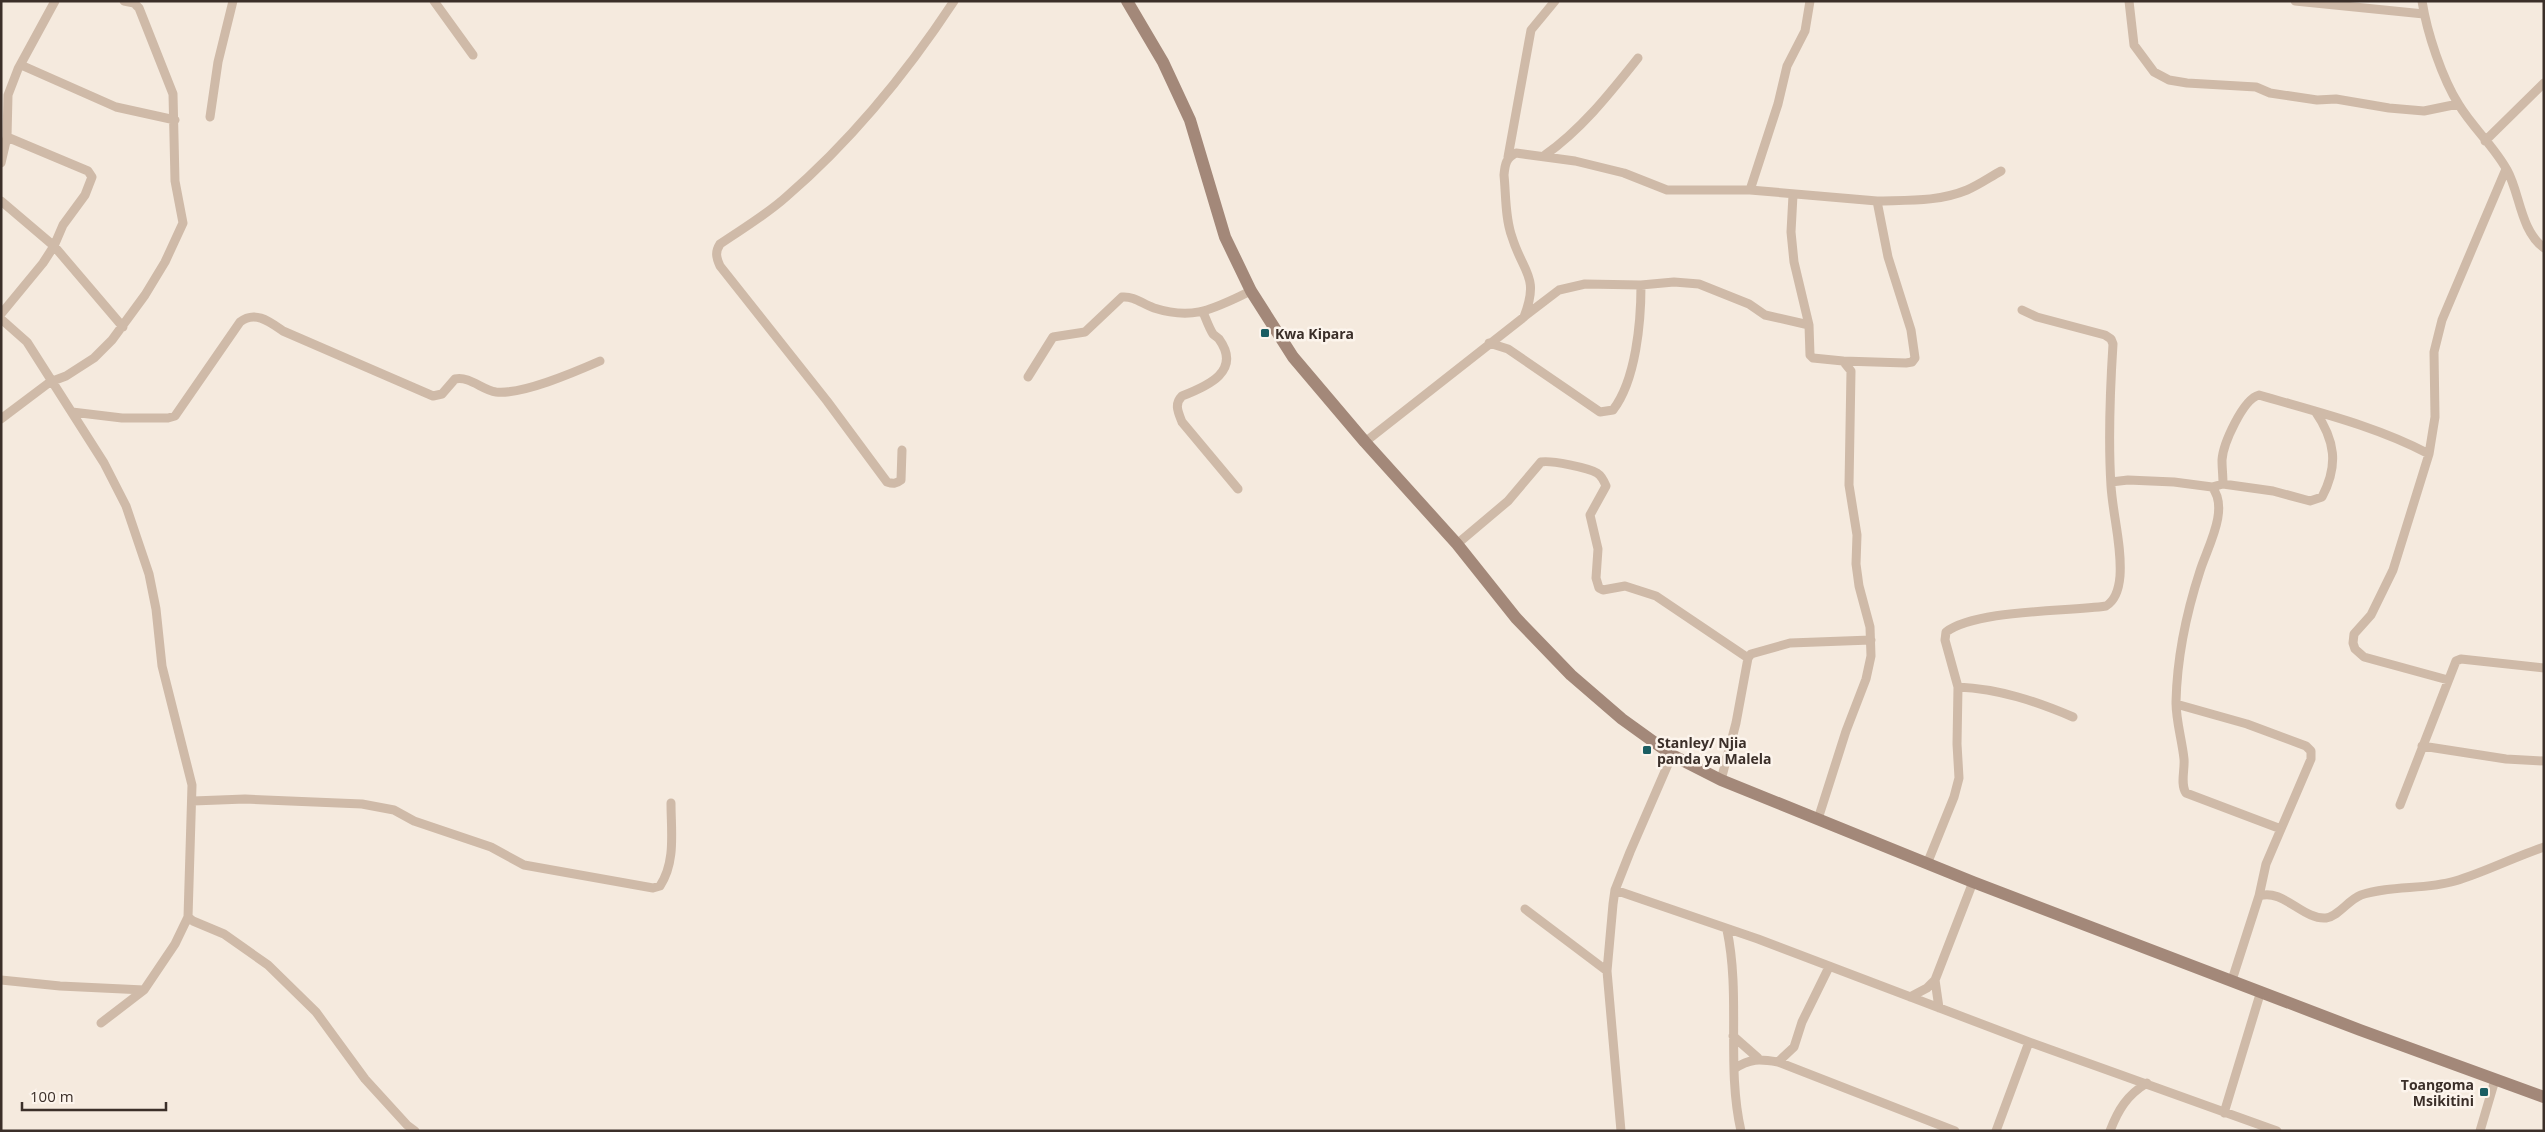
<svg xmlns="http://www.w3.org/2000/svg" width="2545" height="1132" viewBox="0 0 2545 1132" font-family="'Open Sans',sans-serif">
<rect width="100%" height="100%" fill="#f5eade"/>
<g fill="none" stroke-linecap="round" stroke-linejoin="round">
<path stroke="#cfbaa8" stroke-width="9" d="M434,1L473,55
M2129,1L2134,45L2154,72L2169,80L2187,83L2256,87L2270,93L2317,100L2336,99L2389,108L2424,111L2458,104
M2295,1L2424,14
M2422,1C2427,33 2442,78 2459,105C2473,128 2494,146 2507,170C2520,193 2520,230 2544,248
M21,65L116,107L175,120
M210,117L218,62L233,1
M2485,141L2544,83
M1545,155C1582,129 1610,93 1638,58
M1508,157L1531,30L1555,1
M1,163L7,137L8,95L18,69L55,1
M1750,190L1778,104L1787,66L1805,31L1810,1
M1793,195L1791,232L1794,262L1809,325L1810,355L1813,358L1843,361L1851,371L1849,485L1857,535L1856,564L1859,586L1870,627L1871,656L1866,679L1846,731L1818,819
M1,201L54,246L123,327
M1877,201C1907,200 1938,202 1967,190C1979,185 1990,177 2001,171
M1203,312C1206,319 1209,328 1213,334C1215,336 1217,337 1219,339C1242,371 1208,386 1182,396C1174,404 1178,412 1182,422L1238,489
M1,314L43,263L54,246L63,225L85,195L92,177L88,171L7,137
M1525,316L1559,290L1585,284L1641,285L1674,282L1699,284L1749,304L1765,315L1809,325
M1,319L27,342L104,463L126,506L149,574L156,609L162,666L192,785L188,917L193,921L224,934L268,965L316,1012L365,1079L407,1125L415,1131
M1489,343L1508,349L1600,412L1613,410C1636,380 1641,322 1641,285
M1028,377L1053,337L1085,332L1122,297C1135,296 1142,304 1154,308C1195,321 1214,308 1251,291
M72,412L122,418H168L175,416L240,322C255,310 270,322 283,331L433,396L442,394L455,379C470,376 482,390 496,392C522,395 575,372 600,361
M1,419L50,382L66,376L94,358L112,340L145,295L165,262L183,223L175,181L173,94L139,8L134,3L124,1
M1365,442L1524,317C1540,276 1523,273 1512,237C1505,218 1506,195 1504,175C1505,164 1506,158 1516,153L1575,161L1624,173L1667,190H1750L1877,201L1888,257L1911,330L1915,358L1912,362L1906,363L1843,361
M902,450L901,480C896,484 893,484 887,482L827,401L720,266C716,257 715,252 720,244C742,229 766,215 786,197C852,140 906,74 954,1
M2111,482L2128,480L2174,482L2212,487L2223,484L2273,491L2310,501L2322,497C2339,465 2335,440 2315,411
M2223,484C2223,476 2222,468 2222,460C2223,444 2243,399 2259,395C2317,412 2376,426 2429,454
M2212,487C2230,509 2207,548 2200,571C2186,614 2177,656 2176,702C2176,721 2182,740 2184,759C2185,770 2180,784 2186,793L2281,829
M1457,544L1508,501L1541,462C1551,460 1589,468 1597,473C1602,476 1604,481 1606,486L1590,515L1598,549L1596,578L1599,588L1603,590L1625,586L1656,596L1748,658
M2448,680L2364,657L2355,649L2353,643L2354,634L2371,615L2393,570L2429,454L2435,417L2434,352L2442,320L2506,169
M1958,687C2000,689 2035,701 2073,717
M2176,704L2247,724L2306,746L2311,751V759L2266,864L2259,896
M2422,746L2506,759L2544,761
M1721,780L1736,723L1748,658L1751,654L1790,643L1871,640
M193,801L245,799L362,804L394,810L414,821L491,847L524,865L653,888L660,886C676,862 671,831 671,803
M2400,805L2456,661L2461,659L2544,668
M1927,864L1954,797L1959,778L1957,744L1958,687L1945,640L1946,632C1977,609 2066,612 2106,606C2116,600 2119,588 2120,576C2122,546 2113,516 2111,486C2108,439 2110,391 2113,344L2111,339L2105,335L2037,317L2022,310
M1615,890L1758,939L2029,1042L2277,1131
M1525,909L1607,971
M1727,930C1741,996 1726,1065 1741,1131
M1,980L60,986L144,990
M1935,980L1939,1008
M2232,980L2259,896C2283,888 2303,920 2326,918C2339,916 2348,900 2361,895C2391,885 2425,890 2455,881C2485,872 2514,857 2544,847
M1910,997L1927,988L1935,980L1973,882
M101,1023L144,990L175,944L188,917
M1733,1036L1758,1058
M1778,1062L1794,1047L1802,1022L1829,967
M1734,1069C1750,1058 1760,1059 1778,1062L1955,1131
M2224,1113L2261,991
M1621,1131L1607,971L1613,904L1615,890L1630,852L1672,755
M1996,1131L2029,1042
M2110,1131C2118,1110 2127,1095 2147,1083
M2480,1131L2495,1080"/>
<path stroke="#a38879" stroke-width="12" d="M1127,1L1163,62L1190,120L1225,237L1251,291L1293,357L1365,442L1457,544L1516,618L1571,675L1622,719L1672,755L1721,780L1973,882L2360,1030L2544,1097"/>
</g>
<g fill="#1a5d62" stroke="#fcf4ec" stroke-width="2">
<rect x="1260" y="328" width="10" height="10" rx="2.5"/>
<rect x="1642" y="745" width="10" height="10" rx="2.5"/>
<rect x="2479" y="1087" width="10" height="10" rx="2.5"/>
</g>
<g text-anchor="middle" dominant-baseline="central" stroke-width="5" stroke-linejoin="round" paint-order="stroke">
<g font-size="14" font-weight="bold" fill="#3b2f29" stroke="#fcf4ec" text-anchor="start">
<text x="1275" y="333">Kwa Kipara</text>
<text x="1657" y="742">Stanley/ Njia<tspan x="1657" dy="16">panda ya Malela</tspan></text>
<text x="2474" y="1084" text-anchor="end">Toangoma<tspan x="2474" dy="16">Msikitini</tspan></text>
</g>
</g>
<rect width="2545" height="1132" fill="none" stroke="#3b2f29" stroke-width="5"/>
<path d="M22 1102v8h144v-8" fill="none" stroke="#3b2f29" stroke-width="2.5"/>
<text x="30" y="1102" font-size="15" fill="#3b2f29" stroke="#fcf4ec" stroke-width="4" paint-order="stroke">100 m</text>
</svg>
